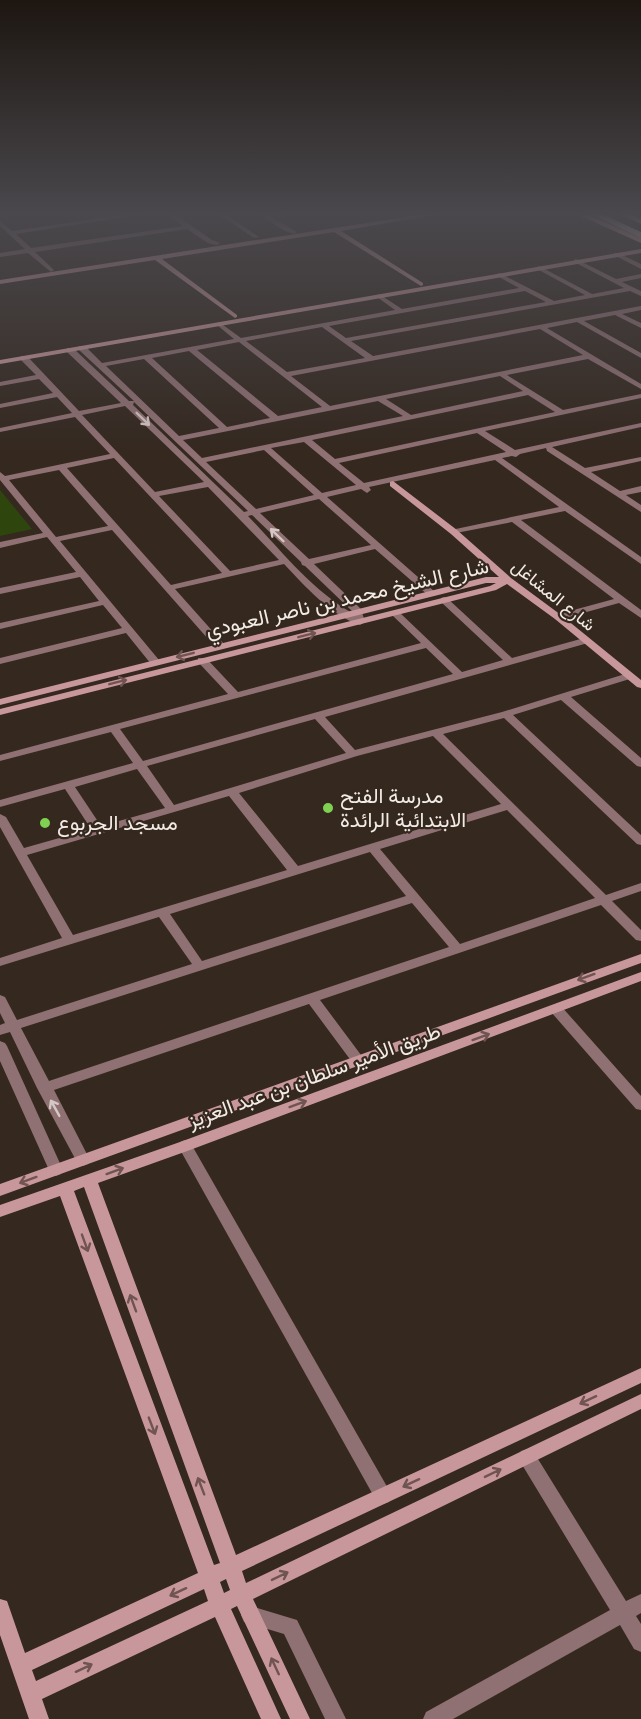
<svg xmlns="http://www.w3.org/2000/svg" width="641" height="1719" viewBox="0 0 641 1719" font-family="'Roboto Condensed',Vazirmatn,sans-serif">
<rect width="100%" height="100%" fill="#34281f"/>
<path fill="#2e460d" d="M0,490L32,529L0,536Z"/>
<g fill="none" stroke-linecap="round" stroke-linejoin="round">
<path fill="#8f7073" fill-rule="evenodd" d="M134,213H150L16,234L31,248L183,226L166,213H173L212,240L220,243L217,245L208,243L187,229L35,252L53,269L54,270L51,272L28,253L0,257V253L25,249L0,226V221L12,231Z
M217,213H224L259,237L254,238Z
M257,213H264L297,232L294,234L283,230Z
M273,213H287L271,216Z
M614,253H618L641,264V269L614,255Z
M576,259L616,279L641,274V278L622,282L641,291V296L630,291L351,341L373,356L641,306V310L622,314L641,323V328L615,315L584,321L641,353V358L577,322L547,328L641,384V389L588,359L507,375L563,410L641,394V398L485,431L515,450L641,423V427L552,447L585,468L641,457V461L591,472L620,491L641,486V492L626,495L641,505V512L547,451L546,448L520,454L516,457L512,456L502,458L641,557V564L565,511L521,520L641,610V618L619,603L558,620L555,619V615L614,599L512,522L451,534V530L559,507L495,460L369,487L371,490L367,493L361,489L327,497L435,592V596H429L375,549L314,564L361,609L365,622L360,625C330,615 305,586 284,564L175,589L224,644V648H216L112,530L60,541L159,660V664H151L126,633L0,664V658L122,628L103,605L0,629V623L99,601L80,577L0,594V588L76,572L47,537L0,548V542L43,533L0,480V472L5,476L110,454L75,417L0,432V428L72,413L57,397L0,408V404L53,393L39,379L0,386V382L36,375L21,360V356H27L79,411L121,403L67,352V348H73L129,401H134L79,350V346H85L102,363L234,339L217,325V323L219,322L241,338L395,310L377,297L376,296L379,294L402,309L519,288L497,276L496,275L499,273L554,301L585,295L537,269L536,268L539,266L592,294L624,288L574,262V260ZM525,291L546,302L346,338L329,326ZM322,327L365,358L287,372L246,341ZM540,329L583,355L330,406L291,376ZM239,342L322,407L278,416L197,350ZM189,351L270,418L227,427L152,358ZM144,359L219,428L179,436L106,366ZM500,376L523,391L411,415L386,399ZM528,395L555,412L335,459L312,440ZM378,401L403,416L202,458L183,440ZM134,402L248,511L244,512L133,405ZM125,406L204,482L155,492L82,415ZM477,433L506,452L364,483L339,463ZM304,442L356,485L322,493L271,448ZM264,450L314,495L256,509L206,462ZM114,458L222,573L171,585L67,468ZM59,470L108,526L56,537L9,480ZM208,487L279,560L230,571L159,496ZM319,499L371,545L309,559L260,513ZM252,515L301,562L302,565L305,566L353,612L354,614C312,591 281,550 248,516Z
M444,597L447,598L512,658L584,638L589,641L588,643L325,717L355,750L502,712L625,674H633L634,676L633,678L571,697L641,758V767L637,766L561,700L513,715L641,835V845L637,844L504,718L443,734L606,895L641,883V891L612,901L641,930V941L636,940L601,905L320,1000L364,1059L362,1062H352L309,1004L54,1090L90,1160L88,1164L83,1166L78,1164L37,1088L10,1032L0,1035V1025L5,1023L0,1013V995L5,997L17,1020L192,964L159,917L0,966V958L62,938L0,827V814L6,817L24,848L91,829L65,789L0,807V800L133,763L111,732L0,761V755L228,694L198,662V658H206L238,692L421,643L392,615V611H398L462,672L503,660L441,602V598ZM426,648L453,674L143,761L120,729ZM315,719L346,753L174,805L147,766ZM433,736L501,804L298,866L239,793L357,756ZM137,769L165,808L101,826L75,787ZM229,796L287,870L73,935L27,855ZM507,810L595,898L460,944L380,849ZM370,852L406,896L202,961L170,914ZM412,903L449,947L49,1081L21,1028Z
M556,1004L561,1006L641,1096V1110L636,1109L551,1012L549,1009L551,1006Z
M0,1041L5,1043L7,1046L63,1170L61,1174L56,1176L51,1174L49,1170L0,1061Z
M185,1140L190,1142L389,1490L392,1496L389,1502L383,1504L377,1502L178,1146L180,1142Z
M527,1449L533,1451L626,1601L641,1594V1613L636,1616L641,1624V1652L634,1649L620,1625L453,1719H423L426,1712L610,1610L521,1463L518,1457L521,1451Z
M251,1606L297,1620L346,1719H325L284,1634L244,1622L241,1615L244,1608Z"/>
<path fill="#c8979b" fill-rule="evenodd" d="M430,213H445L341,231L423,283V285L421,286L334,232L162,259L237,315V317L235,318L155,260L0,284V280Z
M641,249V253L0,364V360Z
M393,481L457,530L511,578L561,615L641,680V688L637,687L555,619L507,584L496,590L0,715V709L490,586L496,583H486L0,705V699L486,577H499L451,534L390,486V482Z
M641,954V963L0,1196V1184Z
M641,972V981L190,1150L98,1183L236,1555L641,1368V1383L242,1571L246,1583L641,1394V1409L253,1599L310,1719H290L237,1606L231,1609L281,1719H261L215,1617L42,1699L49,1719H29L0,1635V1599L7,1601L25,1653L198,1573L60,1196L0,1217V1205L180,1142ZM84,1187L220,1563L214,1565L74,1191ZM226,1579L230,1590L224,1593L220,1582ZM204,1589L208,1601L36,1681L32,1670Z"/>
<path fill="#f4b4bb" fill-rule="evenodd" d="M574,213H585L641,238V243Z
M617,213H627L641,219V224Z"/>
<path fill="#fddee1" fill-rule="evenodd" d="M588,213H600L641,232V238Z"/>
</g>
<defs><path id="oneway-shaft" d="M-6 0H5M1.5-3L5.5 0L1.5 3" fill="none" stroke-width="1.6" stroke-linecap="round" stroke-linejoin="round" transform="scale(1.5)"/></defs>
<g stroke="#d5c7c4">
<use href="#oneway-shaft" transform="translate(143 419) rotate(44)"/>
<use href="#oneway-shaft" transform="translate(277 535) rotate(-136)"/>
<use href="#oneway-shaft" transform="translate(55 1108) rotate(-119)"/>
</g>
<g stroke="#6f5451">
<use href="#oneway-shaft" transform="translate(307 635) rotate(-14)"/>
<use href="#oneway-shaft" transform="translate(185 655) rotate(166)"/>
<use href="#oneway-shaft" transform="translate(118 682) rotate(-14)"/>
<use href="#oneway-shaft" transform="translate(586 977) rotate(160)"/>
<use href="#oneway-shaft" transform="translate(481 1037) rotate(-20)"/>
<use href="#oneway-shaft" transform="translate(298 1104) rotate(-20)"/>
<use href="#oneway-shaft" transform="translate(115 1171) rotate(-20)"/>
<use href="#oneway-shaft" transform="translate(28 1180) rotate(160)"/>
<use href="#oneway-shaft" transform="translate(85 1243) rotate(70)"/>
<use href="#oneway-shaft" transform="translate(133 1303) rotate(-110)"/>
<use href="#oneway-shaft" transform="translate(588 1400) rotate(155)"/>
<use href="#oneway-shaft" transform="translate(152 1426) rotate(69)"/>
<use href="#oneway-shaft" transform="translate(493 1473) rotate(-26)"/>
<use href="#oneway-shaft" transform="translate(411 1483) rotate(155)"/>
<use href="#oneway-shaft" transform="translate(201 1486) rotate(-111)"/>
<use href="#oneway-shaft" transform="translate(280 1576) rotate(-26)"/>
<use href="#oneway-shaft" transform="translate(178 1592) rotate(155)"/>
<use href="#oneway-shaft" transform="translate(275 1666) rotate(-115)"/>
<use href="#oneway-shaft" transform="translate(84 1668) rotate(-25)"/>
</g>
<linearGradient id="sky" x2="0" y2="1"><stop stop-color="#1d1611"/><stop offset="0.47" stop-color="#4a484d"/><stop offset="1" stop-color="#4a484d" stop-opacity="0"/></linearGradient>
<rect width="641" height="454" fill="url(#sky)"/>
<g fill="#80d051" stroke="#34281f" stroke-width="2">
<circle cx="328" cy="808" r="6"/>
<circle cx="45" cy="823" r="6"/>
</g>
<g text-anchor="middle" dominant-baseline="central" stroke-width="4.5" stroke-linejoin="round" paint-order="stroke">
<g font-size="18" fill="#f3ece6" stroke="#34281f">
<text transform="translate(554 595) rotate(39)">شارع المشاغل</text>
</g>
<g font-size="21" fill="#f3ece6" stroke="#34281f">
<text transform="translate(347 598) rotate(-13)">شارع الشيخ محمد بن ناصر العبودي</text>
<text transform="translate(314 1076) rotate(-20)">طريق الأمير سلطان بن عبد العزيز</text>
</g>
<g font-size="21" fill="#f3ece6" stroke="#34281f" text-anchor="start">
<text x="340" y="796">مدرسة الفتح<tspan x="340" dy="24">الابتدائية الرائدة</tspan></text>
<text x="57" y="823">مسجد الجربوع</text>
</g>
</g>
</svg>
